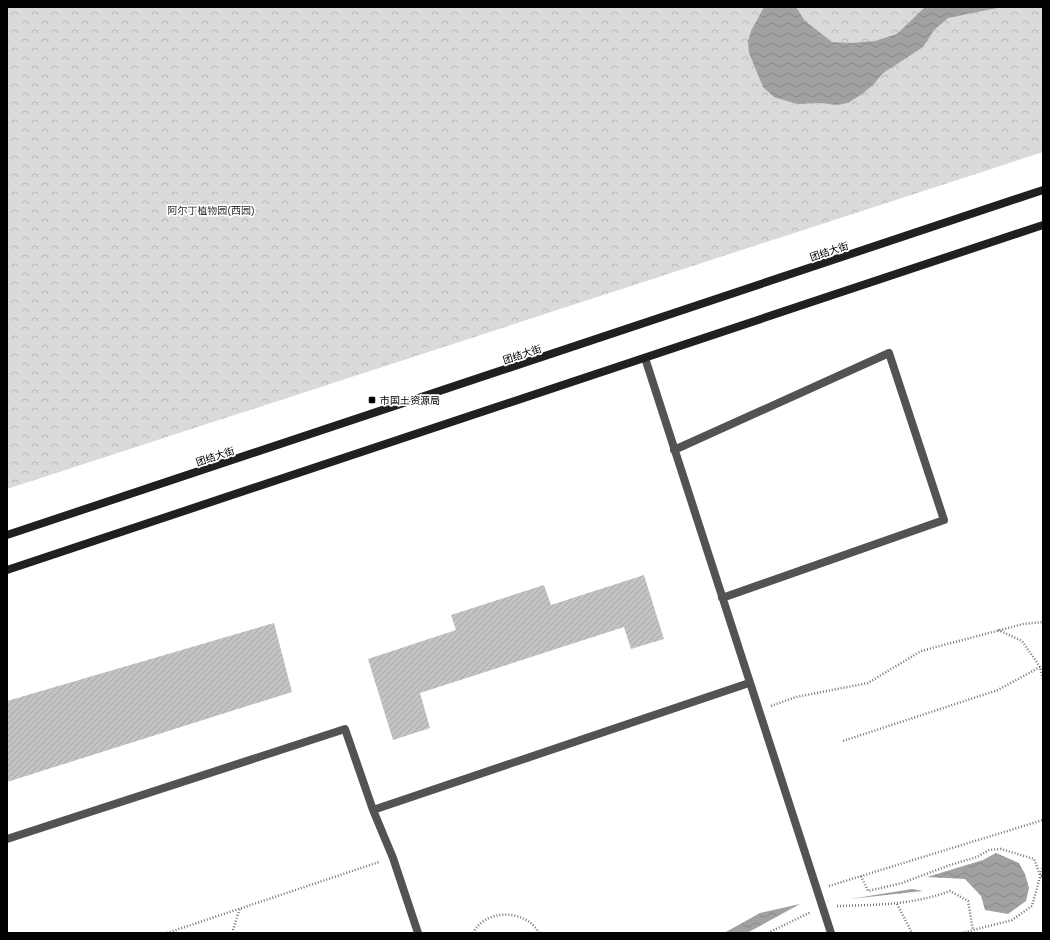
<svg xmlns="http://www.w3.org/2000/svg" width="1050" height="940" viewBox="0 0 1050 940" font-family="'Golos Text','Noto Sans SC',sans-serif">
<defs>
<pattern id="park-crowns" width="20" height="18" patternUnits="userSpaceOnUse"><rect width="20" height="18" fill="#dadada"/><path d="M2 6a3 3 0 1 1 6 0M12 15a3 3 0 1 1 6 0" fill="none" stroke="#b9b9b9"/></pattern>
<pattern id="water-waves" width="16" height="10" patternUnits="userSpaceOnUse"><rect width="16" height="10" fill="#a1a1a1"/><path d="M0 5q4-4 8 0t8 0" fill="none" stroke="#898989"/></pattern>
<pattern id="building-hatch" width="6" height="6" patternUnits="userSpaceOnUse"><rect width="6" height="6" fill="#c3c3c3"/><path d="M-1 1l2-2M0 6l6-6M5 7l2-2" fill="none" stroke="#a6a6a6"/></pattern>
</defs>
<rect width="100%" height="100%" fill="#fff"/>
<path fill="url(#park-crowns)" d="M7,7H1043V152L7,489Z"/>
<path fill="url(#water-waves)" d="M764,7H796L805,21L832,42L851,43L875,41L897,34L925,7H1002L948,18L934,30L923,47L883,73L873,85L862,94L848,103L837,105L820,103L797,104L774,97L763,87L749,53L748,41L751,31Z
M996,853L1019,863L1025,874L1029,888L1026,901L1008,914L985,910L981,896L965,879L927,877L983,860Z
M912,889L923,891L850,899Z
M800,904L747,933H724L760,913Z"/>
<path fill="url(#building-hatch)" d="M644,575L664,639L631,649L624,627L420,693L430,728L393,740L368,659L456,630L451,615L544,585L551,605Z
M274,623L292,692L7,782V701Z"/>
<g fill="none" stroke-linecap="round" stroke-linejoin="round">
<path stroke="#757575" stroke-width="2.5" stroke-dasharray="1 2" stroke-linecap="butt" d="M998,630L1022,641L1040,667L1043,679
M771,706L796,697L868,683L921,651L1023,624L1043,622
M843,741L998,690L1040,667H1043
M861,876L868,891L902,883L950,865L977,857L989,850L1001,849L1034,859L1040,875L1043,877
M829,886L1043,820
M897,904L912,933
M837,906C875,905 913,905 950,891L968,901L973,930
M167,933L379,862
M232,933L240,908
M473,933C486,908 526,909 539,933
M768,933L811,912
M962,933L1012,920L1032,906L1043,866"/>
<path stroke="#535353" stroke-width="8" d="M645,358L831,933
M674,450L889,353L944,520L722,598
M373,810L749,683
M7,839L345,729L373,810L393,858L418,933"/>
<path stroke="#202020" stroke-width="8" d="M7,535L1043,190
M7,570L1043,225"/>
</g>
<rect fill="#000" stroke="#fff" stroke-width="1.5" x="368" y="396" width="8" height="8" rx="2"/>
<g text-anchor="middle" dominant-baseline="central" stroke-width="3.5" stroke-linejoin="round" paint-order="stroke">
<g font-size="10" fill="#313131" stroke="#fff">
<text x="211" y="210">阿尔丁植物园(西园)</text>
</g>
<g font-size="10" fill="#000" stroke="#fff">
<text transform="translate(829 251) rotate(-18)">团结大街</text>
<text transform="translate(522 354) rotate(-18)">团结大街</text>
<text transform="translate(215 456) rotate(-18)">团结大街</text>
</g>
<g font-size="10" fill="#000" stroke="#fff" text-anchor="start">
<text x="380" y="400">市国土资源局</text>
</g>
</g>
<rect width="1050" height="940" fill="none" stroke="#000000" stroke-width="16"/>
</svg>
